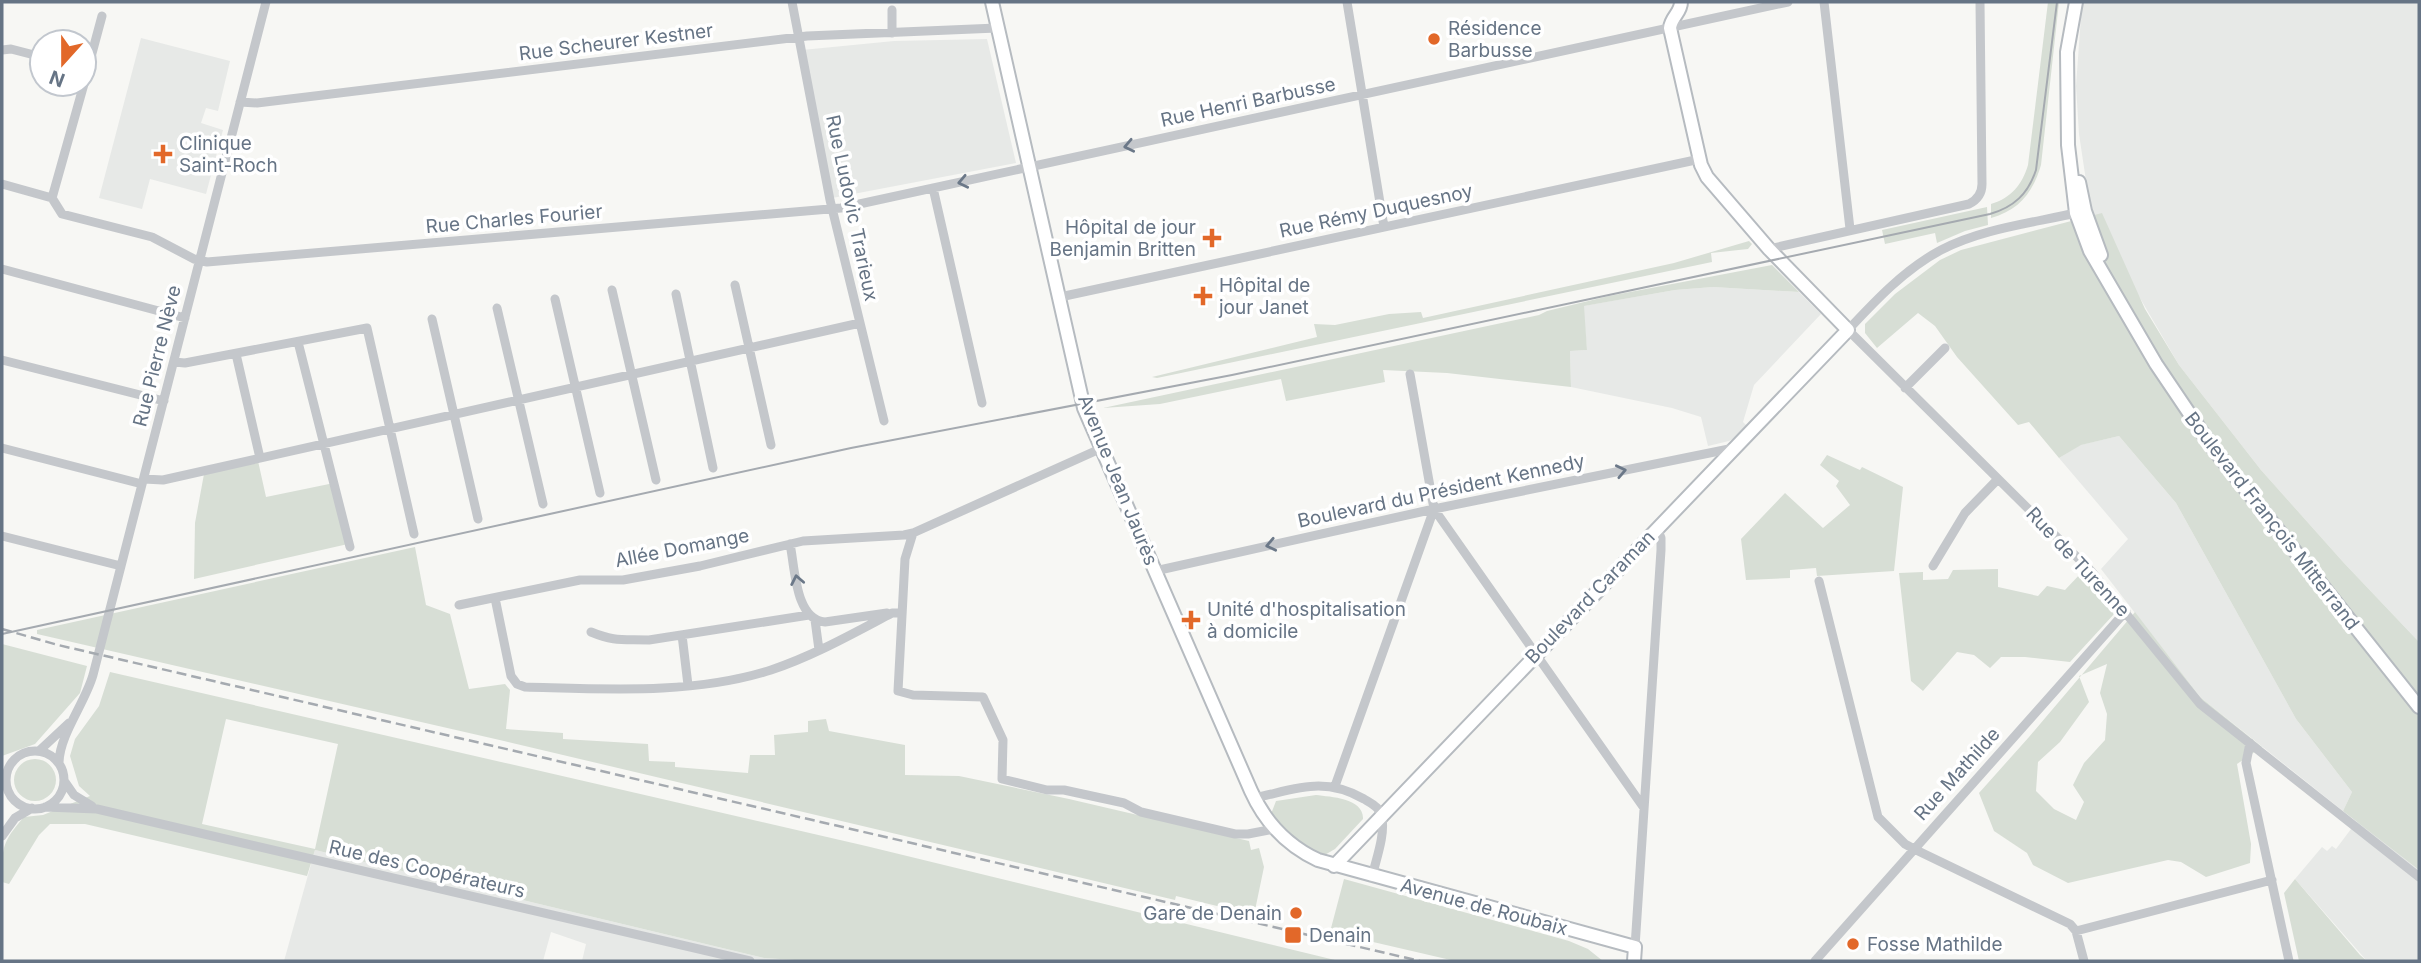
<svg xmlns="http://www.w3.org/2000/svg" width="2421" height="963" viewBox="0 0 2421 963" font-family="Inter,sans-serif">
<rect width="100%" height="100%" fill="#f7f7f4"/>
<path fill="#e7e9e7" d="M2082,2H2419V642L2344,563L2261,470L2179,365L2091,214L2079,134L2076,86Z
M141,38L230,61L218,111L206,108L201,123L223,130L206,194L150,179L142,209L99,198Z
M987,39L1016,163L827,199L802,50L894,41Z
M1713,287L1799,292L1821,314L1754,385L1743,422L1747,426L1738,436L1729,441L1708,446L1701,417L1672,408L1571,387L1570,351L1587,350L1583,306L1675,290Z
M2119,436L2176,503L2296,719L2352,792L2343,811L2200,697L2101,569L2128,539L2059,458L2080,445Z
M2357,821L2419,870V961H2367L2295,879L2322,847L2327,851L2332,846L2336,849Z
M315,850L764,958L810,961H582L586,944L551,932L543,961H284Z"/>
<path fill="#d7ded5" fill-rule="evenodd" d="M2048,2H2059L2041,165C2033,192 2020,210 1991,218V204C2011,198 2022,185 2028,165Z
M1987,207L1988,225L1965,231L1937,243L1935,233L1885,244L1882,230Z
M2102,213L2145,309L2179,365L2261,470L2344,563L2419,642V870L2343,811L2352,792L2296,719L2176,503L2119,436L2081,445L2059,458L2029,422L2018,425L1957,357L1935,326L1918,313L1877,348L1865,333V324L1895,294L1940,260L1961,250Z
M1749,241L1752,244L1748,249L1711,253L1712,262L1157,378L1152,377L1317,337L1314,324L1335,325L1389,314L1421,312L1423,318L1674,263Z
M1772,265L1799,292L1713,287L1675,290L1584,306L1587,350L1570,351L1571,387L1447,373L1383,370L1385,382L1286,401L1281,379L1160,404L1103,408L1539,315L1547,311L1609,296Z
M1827,455L1860,470L1862,467L1903,487L1894,571L1817,576L1816,568L1790,570V578L1746,580L1741,539L1785,493L1823,528L1850,505L1836,486L1839,481L1820,465Z
M258,461L266,497L334,483L348,544L194,579L195,523L204,474Z
M415,547L426,605L450,614L469,689L505,684L510,690L506,729L563,733V739L648,744L649,761L675,762V767L748,773L750,755H775L774,735L808,732V721L826,719L829,731L905,745V775L959,776L1069,799L1249,841L1251,850L1259,848L1264,867L1254,915L1176,896L1175,900L504,741L37,634V630Z
M1998,569V587L2038,596L2047,586L2065,590L2082,572L2115,613L2070,662L2025,657H2001L1990,668L1974,655L1957,652L1923,691L1911,681L1899,573L1923,572V580L1948,579L1953,570Z
M2135,612L2200,697L2262,747L2237,764L2251,844L2250,863L2206,877L2181,862L2168,860L2068,883L2033,865L2027,853L1994,831L1979,793L2029,737ZM2107,664L2100,693L2107,714L2105,740L2084,763L2073,785L2084,802L2076,820L2054,809L2036,791L2038,762L2060,742L2089,702L2079,676Z
M2,644L87,666L80,693L35,744L2,756Z
M110,672L866,846L1339,961H810L764,958L315,850L307,876L85,824H50L39,835L9,884L2,882C2,849 1,843 24,817L43,815L90,796L79,786L70,756L75,739L99,706ZM226,719L338,744L315,849L202,824Z
M14 780a21 21 0 1 1 42 0a21 21 0 1 1-42 0Z
M1316,795C1331,797 1364,798 1363,819L1335,849L1323,856C1302,846 1284,833 1271,814L1276,801Z
M1344,879L1569,941L1588,949L1603,961H1455L1330,932Z
M2295,879L2360,955L2367,961H2299L2284,893Z"/>
<g fill="none" stroke-linecap="round" stroke-linejoin="round">
<defs>
<path id="secondary" d="M992,2L1084,408L1251,791C1265,822 1286,845 1318,860L1635,947L1634,961
M2076,2L2067,52L2068,145L2076,213L2090,251L2156,364L2212,447L2419,707
M2079,182L2085,211L2101,255
M1334,866L1848,330L1769,249L1707,177L1701,165L1670,28C1671,17 1681,13 1681,2"/>
</defs>
<use href="#secondary" stroke="#b6bbc0" stroke-width="16"/>
<path stroke="#c4c7cb" stroke-width="9" d="M792,2L830,200L884,421
M1347,2L1384,227
M1824,2L1850,229
M892,10V33
M2,50L11,49L42,57
M84,83L102,16
M240,102L257,103L807,36L997,28
M2,184L52,198L62,214L152,237L194,259L207,262L841,208L1788,2
M933,188L982,403
M52,198L84,84
M2080,212C2034,223 1983,228 1941,250C1905,269 1875,301 1848,330L2092,572L2200,704L2419,877
M1769,249L1969,204C1977,200 1982,194 1982,184L1980,2
M2,269L185,318
M735,285L771,445
M612,290L656,480
M676,294L713,468
M1060,297L1700,159
M555,299L600,493
M497,308L543,504
M432,319L478,519
M298,342L350,547
M236,354L260,458
M2,360L164,401
M174,362L185,363L367,328L414,534
M1410,374L1434,509L1644,808
M1905,388L1945,348
M2,448L142,484
M1102,448L913,533L905,559L898,691L913,695L983,697L1003,740L1002,779L1047,790H1064L1124,803L1141,812L1235,834H1248L1274,829
M144,479L163,480L860,323
M2,536L121,566
M790,544C795,567 795,620 825,622L887,613
M1933,566L1965,513L1998,479
M1155,571L1434,509L1734,448
M1819,581L1878,817L1905,844L1914,849L2070,924L2076,931L2272,880
M495,598L511,676L517,684L525,687C605,689 693,695 771,670C813,656 852,634 892,613H902
M459,605L580,580H623L700,566L803,541L904,535L913,533
M815,620L819,650
M591,632C615,642 623,639 649,640L809,615
M682,635L688,685
M2250,743L2246,763L2289,961
M39,751L69,723
M6 780a29 29 0 1 1 58 0a29 29 0 1 1-58 0Z
M59,762C60,734 85,703 93,675L266,2
M65,782L74,795L92,806
M1335,786L1434,509
M1254,798C1297,789 1323,776 1364,799C1372,804 1381,808 1382,818C1385,836 1376,859 1372,877
M45,807L97,809L750,961
M2,836L15,818L32,808
M2076,931L2084,961
M1635,947L1661,550V538L1657,528
M1815,961L2126,611"/>
<use href="#secondary" stroke="#fff" stroke-width="12"/>
<path stroke="#a5aab0" stroke-width="2" d="M2,634L851,448L1232,375L1990,214C2014,207 2028,194 2036,170L2057,2"/>
<path stroke="#a5aab0" stroke-width="2.5" stroke-dasharray="10 5" stroke-linecap="butt" d="M2,629L58,645L1420,961"/>
</g>
<defs><path id="oneway-chevron" d="M-2-3.5L2.5 0L-2 3.5" fill="none" stroke-width="1.6" stroke-linecap="round" stroke-linejoin="round" transform="scale(1.75)"/></defs>
<g stroke="#6b7888">
<use href="#oneway-chevron" transform="translate(1129 146) rotate(168)"/>
<use href="#oneway-chevron" transform="translate(963 182) rotate(168)"/>
<use href="#oneway-chevron" transform="translate(1621 471) rotate(-12)"/>
<use href="#oneway-chevron" transform="translate(1271 545) rotate(168)"/>
<use href="#oneway-chevron" transform="translate(797 580) rotate(-101)"/>
</g>
<g fill="#e26829" stroke="#fff" stroke-width="2.5">
<circle cx="1434" cy="39" r="7"/>
<path d="M159.5 143.5h7v7h7v7h-7v7h-7v-7h-7v-7h7z"/>
<path d="M1208.5 227.5h7v7h7v7h-7v7h-7v-7h-7v-7h7z"/>
<path d="M1199.5 285.5h7v7h7v7h-7v7h-7v-7h-7v-7h7z"/>
<path d="M1187.5 609.5h7v7h7v7h-7v7h-7v-7h-7v-7h7z"/>
<circle cx="1296" cy="913" r="7"/>
<rect x="1284" y="926" width="18" height="18" rx="3.5"/>
<circle cx="1853" cy="944" r="7"/>
</g>
<g text-anchor="middle" dominant-baseline="central" stroke-width="7" stroke-linejoin="round" paint-order="stroke">
<g font-size="19" fill="#667485" stroke="#fff" text-anchor="start">
<text x="1448" y="28">Résidence<tspan x="1448" dy="22">Barbusse</tspan></text>
<text x="179" y="143">Clinique<tspan x="179" dy="22">Saint-Roch</tspan></text>
<text x="1196" y="227" text-anchor="end">Hôpital de jour<tspan x="1196" dy="22">Benjamin Britten</tspan></text>
<text x="1219" y="285">Hôpital de<tspan x="1219" dy="22">jour Janet</tspan></text>
<text x="1207" y="609">Unité d'hospitalisation<tspan x="1207" dy="22">à domicile</tspan></text>
<text x="1282" y="913" text-anchor="end">Gare de Denain</text>
<text x="1309" y="935">Denain</text>
<text x="1867" y="944">Fosse Mathilde</text>
</g>
<g font-size="19" fill="#667485" stroke="#fff">
<text transform="translate(616 42) rotate(-7)">Rue Scheurer Kestner</text>
<text transform="translate(1248 102) rotate(-12)">Rue Henri Barbusse</text>
<text transform="translate(852 208) rotate(78)">Rue Ludovic Trarieux</text>
<text transform="translate(1376 211) rotate(-12)">Rue Rémy Duquesnoy</text>
<text transform="translate(514 219) rotate(-5)">Rue Charles Fourier</text>
<text transform="translate(157 356) rotate(-76)">Rue Pierre Nève</text>
<text transform="translate(1118 480) rotate(68)">Avenue Jean Jaurès</text>
<text transform="translate(1441 491) rotate(-12)">Boulevard du Président Kennedy</text>
<text transform="translate(2272 521) rotate(52)">Boulevard François Mitterrand</text>
<text transform="translate(682 548) rotate(-11)">Allée Domange</text>
<text transform="translate(2078 562) rotate(47)">Rue de Turenne</text>
<text transform="translate(1590 597) rotate(-46)">Boulevard Caraman</text>
<text transform="translate(1957 774) rotate(-48)">Rue Mathilde</text>
<text transform="translate(427 869) rotate(13)">Rue des Coopérateurs</text>
<text transform="translate(1484 907) rotate(15)">Avenue de Roubaix</text>
</g>
</g>
<rect width="2421" height="963" fill="none" stroke="#667485" stroke-width="7"/>
<g transform="translate(63 63) rotate(201)"><circle r="33" fill="#ffffff" stroke="#c2c7ce" stroke-width="2"/>
<path d="M0-5L12 26L0 18L-12 26Z" fill="#e26829"/>
<text y="-10" font-size="19" font-weight="bold" text-anchor="middle" fill="#667485">N</text>
</g>
</svg>
